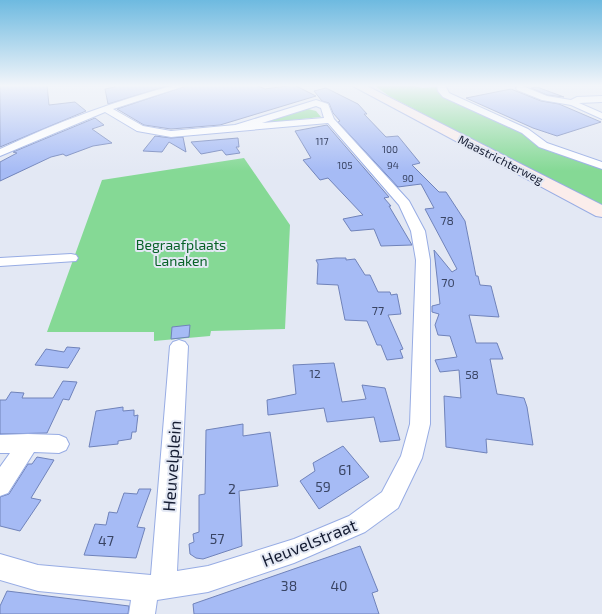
<svg xmlns="http://www.w3.org/2000/svg" width="602" height="614" viewBox="0 0 602 614" font-family="'Exo 2',sans-serif">
<rect width="100%" height="100%" fill="#e3e8f4"/>
<path fill="#85d995" d="M374,85H412L422,88L436,87L442,95L602,168V207L389,96Z
M308,109L316,111L321,117L263,123Z
M244,158L290,225L285,329L211,331L210,336L154,341V332H47L102,180Z"/>
<path fill="#a6bbf5" stroke="#7083ba" d="M0,85H47L49,105L75,102L86,111L0,147Z
M114,85H170L108,104L105,89L115,87Z
M189,85H256L265,89L294,85L316,96L220,125L171,129L144,125L117,109Z
M537,87L564,97L547,95L531,88Z
M326,88L358,104L367,114H364L386,137L398,136L420,163L412,165L439,192H446L465,221L476,276H478L480,285L491,286L499,317L469,315L476,343H497L503,359H490L497,394L524,398L527,407L533,445L486,439L487,453L446,447L444,396L461,398L459,370L440,372L435,360L457,357L450,336L438,335L435,325L439,314L432,312V306L440,304L434,250L452,272L457,269L425,209L434,208L421,184L398,187L338,122L340,121L333,113L329,103L322,101L314,91Z
M511,89L541,101L559,104L601,122L557,136L533,128L466,98Z
M95,118L104,125L92,129L112,143L93,146L66,156L63,154L51,157L0,181V162L17,153L13,152Z
M327,125L389,197L384,198L391,206H389L412,245L381,246L374,229L351,231L343,219L363,215L328,178L320,180L303,160L311,158L295,131Z
M155,136L171,138L183,137L186,152L169,142L162,152L143,151Z
M238,138L239,147H236L240,153L226,155L222,150L201,154L191,142Z
M336,258H346V260L355,259L365,275H370L378,292H390L391,295L397,294L401,314L388,315L403,349L400,350L403,358L387,360L381,345H377L367,321L345,320L338,285L317,284L318,264L316,260Z
M190,325L189,337L171,339L172,327Z
M67,347L80,348L68,368L35,365L46,349L64,352Z
M334,363L342,402L366,399L362,385L385,388L400,440L380,442L374,417L327,422L324,408L268,415L267,400L296,394L293,365Z
M63,381L77,382L69,400L63,399L47,433L0,434V400H6L11,392L24,393L22,398H53Z
M123,407V411L134,410V416L138,415L136,432H132L131,439L118,441V444L89,447L96,411Z
M243,424V436L270,432L278,486L239,491L242,546L203,559L196,558L190,554L189,544L194,542L193,534L199,532V495L205,494L206,430Z
M343,446L369,477L319,509L300,481L315,471L313,463Z
M37,457L54,460L31,498L41,500L20,531L0,526V497L9,494L28,464H32Z
M139,489H151L137,527L145,528L136,558L84,555L95,524L106,525L109,512L117,513L124,493L137,494Z
M360,546L378,591L372,593L379,614H194L193,604Z
M7,591L129,606L128,614H0V606Z"/>
<g fill="none" stroke-linecap="round" stroke-linejoin="round">
<defs>
<path id="minor" d="M175,85H188L113,109L143,126L171,131L235,125L316,100L328,104L334,119L409,201L425,231L430,260V424L422,458L398,508L365,532L294,563L208,592L157,600L155,614H129L131,600L38,591L0,580V554L38,565L151,575L170,346L173,342L179,340L185,342L188,346L177,571L208,566L294,539L349,516L382,492L401,456L410,424L416,260L411,231L399,205L328,123L171,137L137,131L105,112L0,156V149C58,122 114,101 175,85ZM316,106L321,108L324,118L262,123Z
M437,85H445L449,93L528,129L547,143L602,162V169L539,147L522,133L443,97L438,91Z
M520,85L547,96L571,100L577,97L602,96V102L579,103L602,113V119L571,105L542,100L517,90L516,88Z
M71,254L76,255L78,258L76,261L0,266V258Z
M28,434L59,435L66,438L69,444L66,450L59,453L34,452L8,493L0,496V467L10,453H0V435Z"/>
<path id="secondary" d="M351,85H365L602,205V217L596,216Z"/>
</defs>
<use href="#minor" stroke="#97ace4" stroke-width="2"/>
<use href="#secondary" stroke="#97ace4" stroke-width="2"/>
<use href="#minor" fill="#fff" fill-rule="evenodd"/>
<use href="#secondary" fill="#fbedeb" fill-rule="evenodd"/>
</g>
<linearGradient id="sky" x2="0" y2="1"><stop stop-color="#6ebae0"/><stop offset="0.5" stop-color="#f2f5fa"/><stop offset="1" stop-color="#f2f5fa" stop-opacity="0"/></linearGradient>
<rect width="602" height="171" fill="url(#sky)"/>
<g text-anchor="middle" dominant-baseline="central" stroke-width="4" stroke-linejoin="round" paint-order="stroke">
<g font-size="10" fill="#394463">
<text x="322" y="141">117</text>
<text x="390" y="149">100</text>
<text x="345" y="165">105</text>
<text x="393" y="165">94</text>
<text x="408" y="178">90</text>
</g>
<g font-size="12" fill="#151c32" stroke="#e3e8f4">
<text transform="translate(501 159) rotate(27)">Maastrichterweg</text>
</g>
<g font-size="12" fill="#394463">
<text x="447" y="220">78</text>
<text x="448" y="282">70</text>
<text x="378" y="310">77</text>
<text x="315" y="373">12</text>
<text x="472" y="374">58</text>
</g>
<g font-size="14" fill="#086228" stroke="#e3e8f4">
<text x="181" y="244">Begraafplaats<tspan x="181" dy="16">Lanaken</tspan></text>
</g>
<g font-size="14" fill="#394463">
<text x="345" y="469">61</text>
<text x="323" y="486">59</text>
<text x="232" y="488">2</text>
<text x="217" y="538">57</text>
<text x="106" y="540">47</text>
<text x="289" y="585">38</text>
<text x="339" y="585">40</text>
</g>
<g font-size="17" fill="#151c32" stroke="#e3e8f4">
<text transform="translate(171 466) rotate(-86)">Heuvelplein</text>
<text transform="translate(309 542) rotate(-22)">Heuvelstraat</text>
</g>
</g>
</svg>
